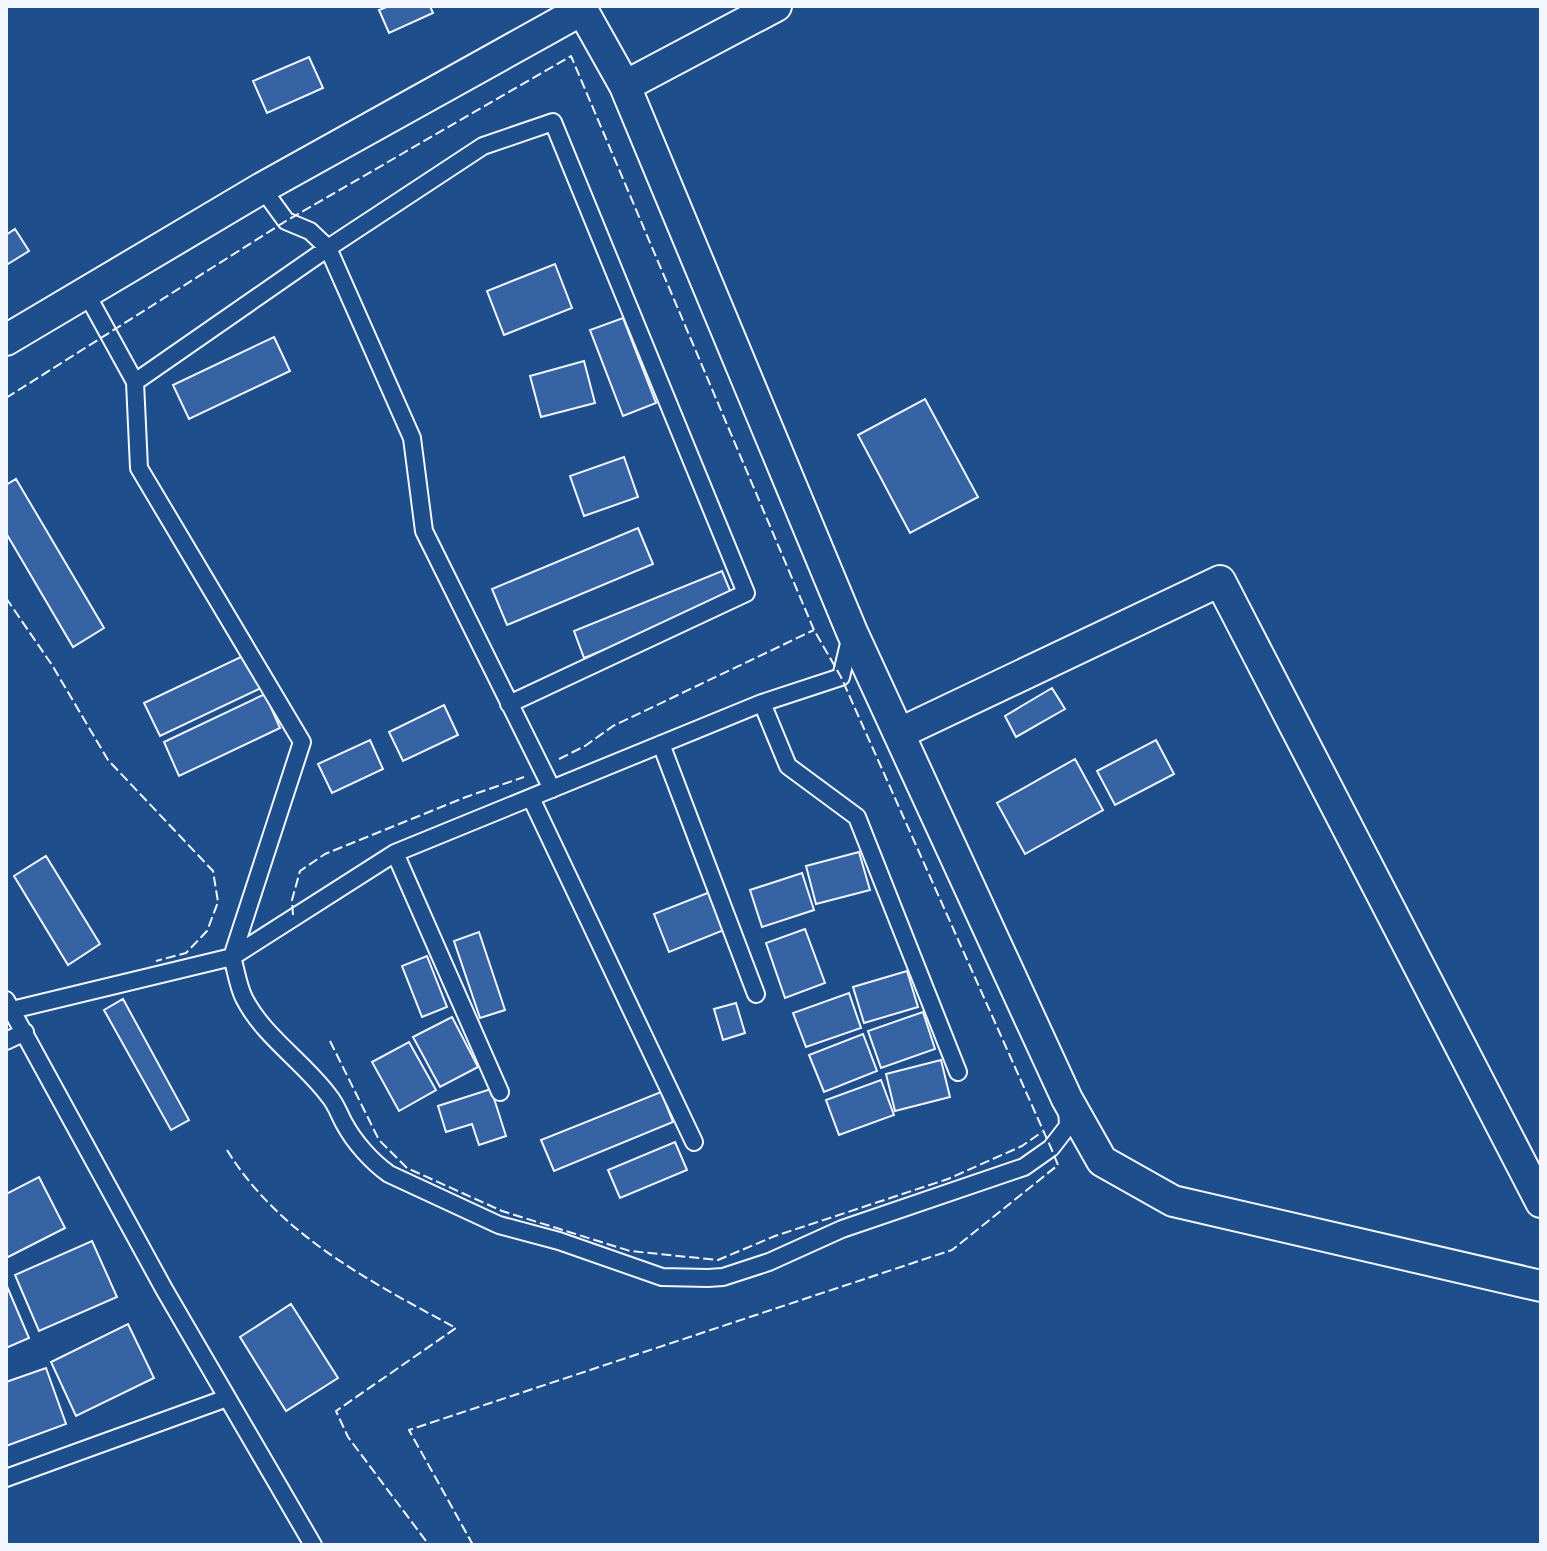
<svg xmlns="http://www.w3.org/2000/svg" width="1547" height="1551" viewBox="0 0 1547 1551" font-family="Commissioner,sans-serif">
<rect width="100%" height="100%" fill="#1f4e8c"/>
<path fill="#3563a3" stroke="#f2f6ff" stroke-width="2" d="M389,6H430L433,13L389,33L379,10Z
M309,57L323,88L267,113L253,81Z
M15,229L29,251L8,264L6,261V235Z
M555,264L572,308L504,335L487,291Z
M623,318L656,403L623,416L590,330Z
M274,337L290,371L189,419L173,385Z
M584,361L595,403L541,417L530,376Z
M925,399L978,497L910,533L858,435Z
M624,457L638,497L584,516L570,476Z
M16,479L104,628L73,647L6,533V485Z
M638,528L653,564L507,625L492,589Z
M722,571L733,598L584,658L574,631Z
M245,655L261,688L160,736L144,703Z
M1052,688L1065,709L1016,737L1005,716Z
M265,694L280,728L179,776L164,742Z
M444,705L458,735L403,761L389,732Z
M370,740L383,769L332,793L318,764Z
M1156,740L1174,774L1115,805L1097,771Z
M1075,759L1103,810L1025,854L997,803Z
M859,852L870,890L816,904L806,866Z
M46,856L100,944L68,965L14,876Z
M802,873L814,910L762,927L750,890Z
M710,892L724,930L669,952L654,914Z
M805,929L825,983L785,998L766,943Z
M479,932L505,1010L480,1018L454,941Z
M427,956L447,1007L422,1017L402,966Z
M907,971L918,1007L864,1023L853,987Z
M849,993L861,1028L806,1047L793,1013Z
M123,999L189,1120L171,1130L104,1010Z
M736,1003L745,1033L723,1040L714,1009Z
M923,1012L935,1049L881,1068L868,1031Z
M452,1017L478,1067L440,1087L413,1037Z
M863,1034L877,1071L824,1092L809,1055Z
M409,1042L436,1090L399,1111L372,1062Z
M941,1060L950,1097L895,1111L886,1074Z
M881,1080L894,1115L839,1135L826,1100Z
M491,1089L506,1136L479,1145L472,1124L446,1132L438,1106Z
M661,1092L673,1122L554,1171L541,1140Z
M675,1142L687,1170L620,1198L608,1170Z
M39,1177L65,1228L6,1258V1194Z
M92,1241L117,1297L39,1331L15,1275Z
M6,1284L29,1338L6,1348Z
M291,1304L338,1378L286,1411L240,1337Z
M128,1324L154,1378L76,1416L51,1362Z
M46,1368L66,1424L6,1446V1382Z"/>
<g fill="none" stroke-linecap="round" stroke-linejoin="round">
<defs>
<path id="service" d="M262,188L286,221L310,231L328,248L412,438L424,531L552,789
M85,291L135,382L139,468L302,742L232,957C236,970 238,986 244,998C263,1036 304,1062 329,1096C336,1104 339,1114 344,1123C354,1142 372,1162 389,1174L499,1225L559,1241L662,1277L708,1278L723,1277L769,1262L842,1229L1024,1167L1051,1148L1068,1126L1067,1107
M135,382L328,248L483,146L553,122L746,593L509,704
M762,703L788,766L857,817L958,1072
M661,744L756,994
M531,798L694,1142
M395,853L500,1092
M6,1000L164,1289L313,1545
M12,1010L232,957L395,853L762,703L841,677L851,635
M6,1041L25,1032
M6,1478L227,1398"/>
<path id="minor" d="M580,6L625,86L852,632L1067,1099L1102,1161L1173,1201L1541,1286
M625,86L776,6
M6,340L262,188L582,10
M900,733L1220,581L1541,1202"/>
</defs>
<use href="#service" stroke="#f2f6ff" stroke-width="20"/>
<use href="#minor" stroke="#f2f6ff" stroke-width="34"/>
<use href="#service" stroke="#1f4e8c" stroke-width="16"/>
<use href="#minor" stroke="#1f4e8c" stroke-width="30"/>
<path stroke="#f2f6ff" stroke-width="2" stroke-dasharray="10 4" stroke-linecap="butt" d="M6,398L286,221L571,56L814,630L841,677L1051,1148L1058,1165L952,1250L409,1430L473,1545
M6,598L52,665L108,760L213,871L218,902L207,931L186,953L156,961
M559,759L585,746L613,726L814,630
M293,915L292,900L300,871L325,854L466,797L524,777
M330,1041L379,1140L407,1168L502,1211L630,1251L718,1260L775,1236L948,1179L1022,1146L1042,1132
M227,1150C279,1235 371,1282 456,1328L336,1411L348,1437L429,1545"/>
</g>
<rect width="1547" height="1551" fill="none" stroke="#f2f6ff" stroke-width="16"/>
</svg>
